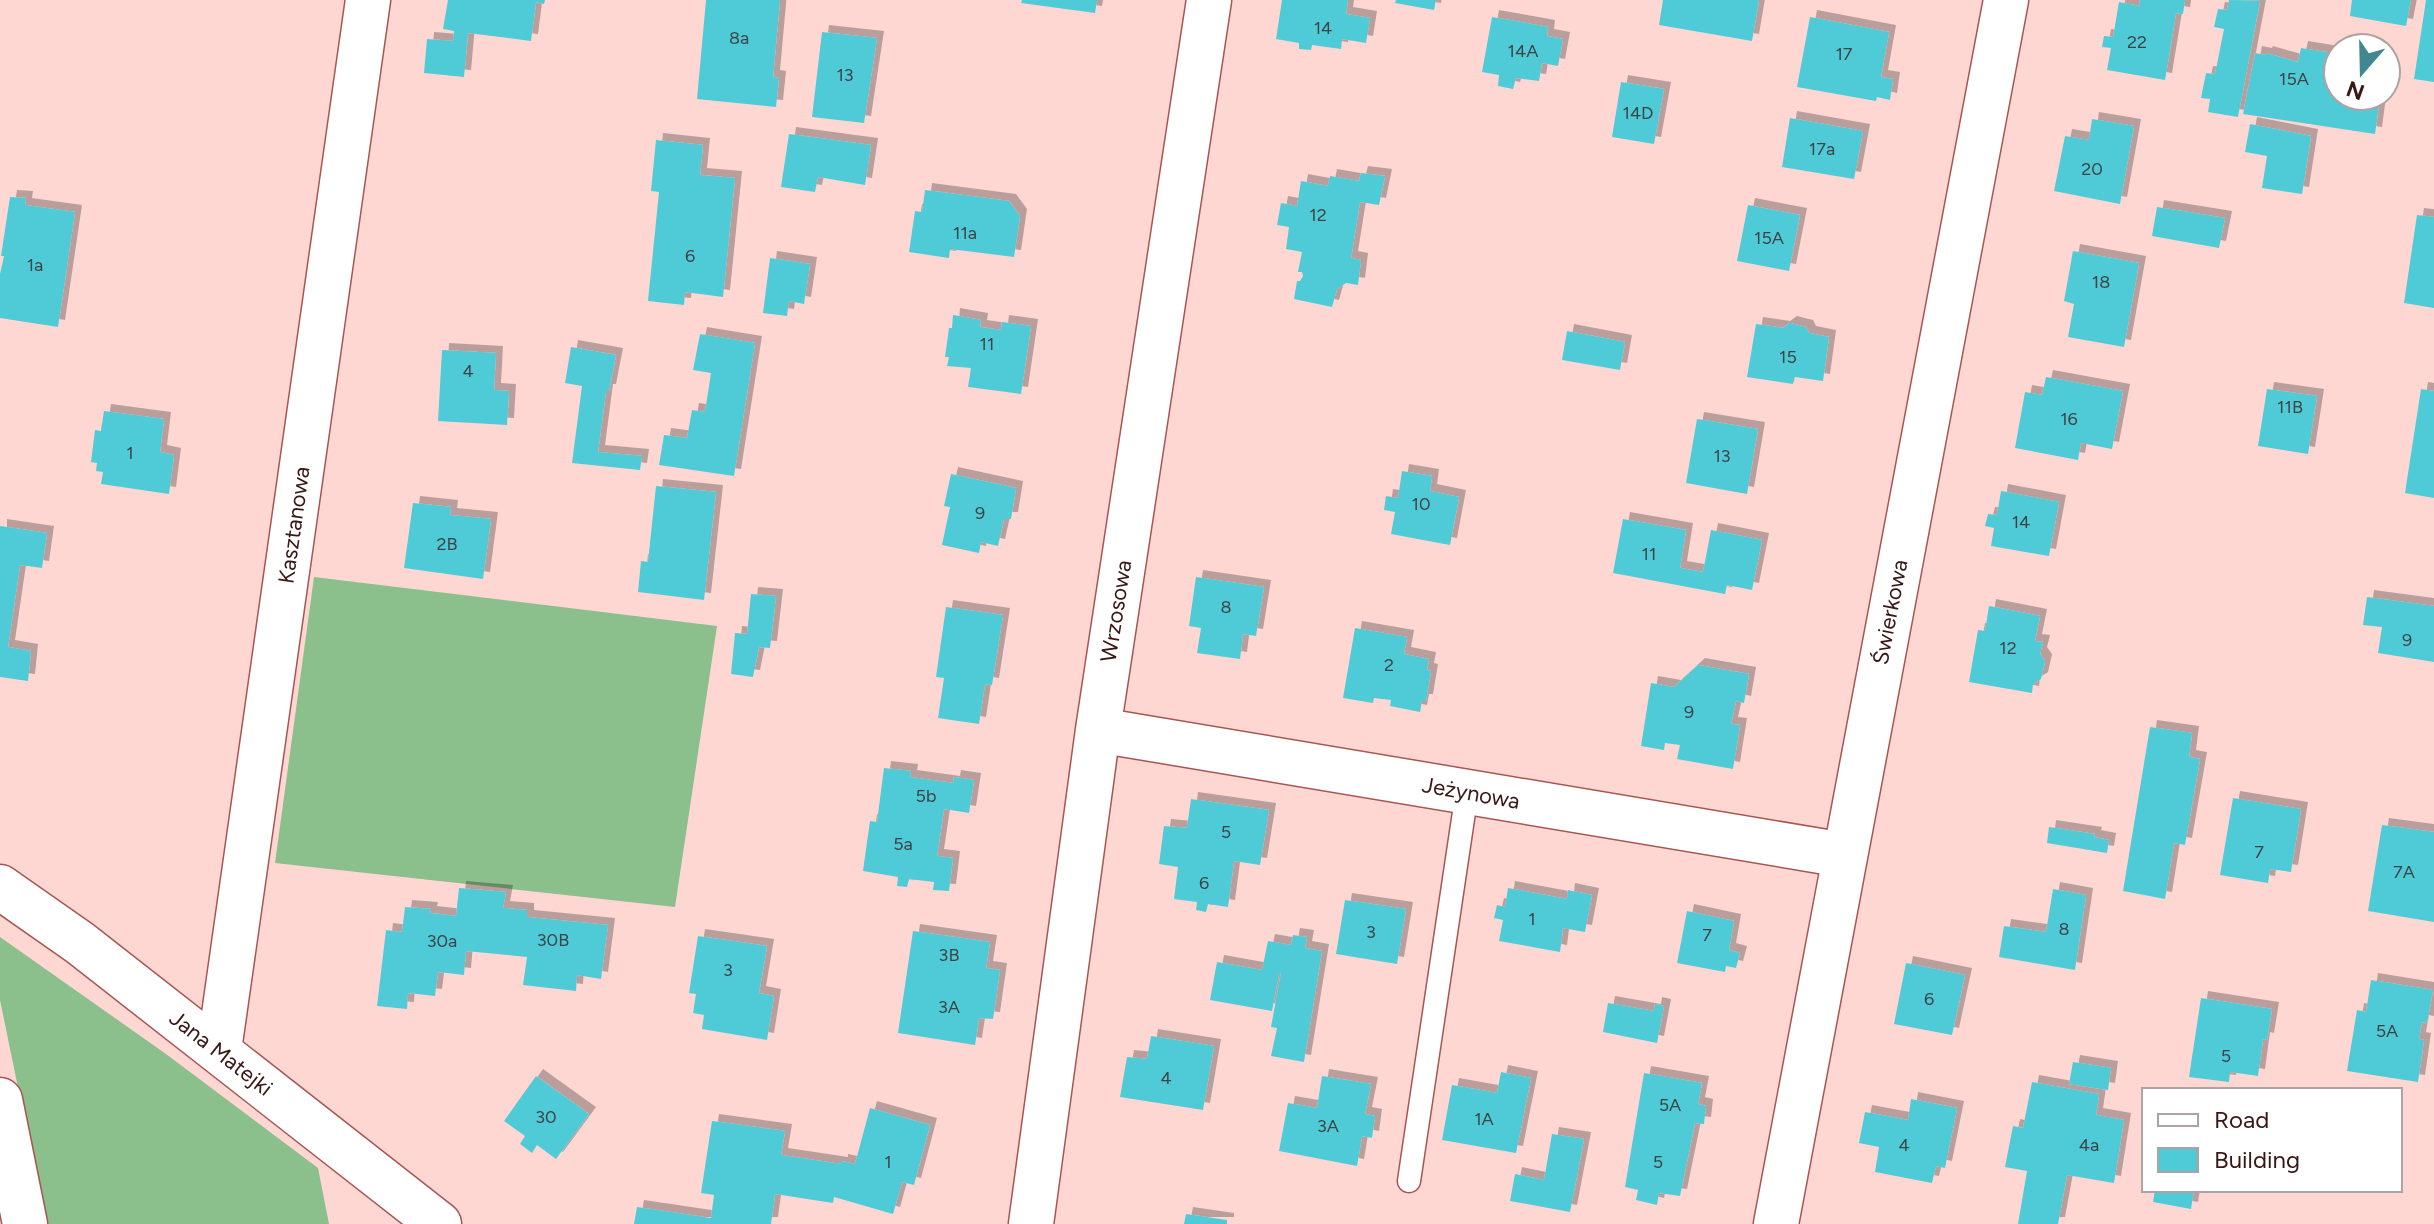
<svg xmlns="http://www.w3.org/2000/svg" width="2434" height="1224" viewBox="0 0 2434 1224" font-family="Figtree,sans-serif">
<defs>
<filter id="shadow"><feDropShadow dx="7" dy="-7" stdDeviation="0" flood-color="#0004"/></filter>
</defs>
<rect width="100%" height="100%" fill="#fed7d3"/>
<path fill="#8bbf8b" d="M314,577L717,626L675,907L275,863Z
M0,937L166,1054L318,1168L329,1224H46L0,1000Z"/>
<path fill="#4fcbd7" filter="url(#shadow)" d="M448,0H545L544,4L536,2L531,41L468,33L464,77L424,73L427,39L453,41L454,31L443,29Z
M706,0H780L773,77L779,78L776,107L697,99Z
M1022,0H1097L1095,13L1021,3Z
M1282,0H1348L1346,14L1370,18L1366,43L1342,39L1341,49L1312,45L1311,50L1299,49V43L1276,39Z
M1396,0H1436L1434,10L1395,3Z
M1663,0H1759L1752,41L1659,25Z
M2140,0H2185L2183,14L2176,13L2165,80L2107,70L2111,48L2102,47L2104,36L2113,37L2119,2L2139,6Z
M2229,0L2260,1L2238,117L2208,112L2210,99L2201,98L2206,73L2215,74L2224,29L2214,27L2218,9L2227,10Z
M2352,0H2411L2406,26L2350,16Z
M2426,0H2434V82L2414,79Z
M1492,17L1548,27L1547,36L1563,39L1558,66L1542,63L1539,81L1516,78L1513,89L1498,86L1499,75L1482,72Z
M1810,17L1889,32L1881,77L1893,79L1890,100L1877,97L1876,101L1797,87Z
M822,32L877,38L864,123L812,117Z
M2301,48L2338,54V96H2380L2375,134L2243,114L2255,53L2265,55L2266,53L2298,62Z
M1621,82L1664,89L1654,144L1612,137Z
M1790,118L1863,131L1854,179L1782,167Z
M2092,119L2134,126L2120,204L2054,191L2065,136L2089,140Z
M2250,124L2311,136L2302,194L2262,188L2267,156L2245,152Z
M789,134L871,145L865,185L818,177L815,192L781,187Z
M656,140L703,145L700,175L735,178L723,297L685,292L684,305L648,301L659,192L651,191Z
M1361,173L1385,176L1379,205L1360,202L1351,258L1361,260L1358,285L1346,283L1337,289L1332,307L1294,299L1297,281H1300L1303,276L1302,272H1298L1302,252L1286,249L1289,227L1277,225L1281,203L1297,206L1301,181L1328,186L1330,176L1359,181Z
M925,190L1009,201L1020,216L1014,257L950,249L949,258L909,252L915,211L922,212Z
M10,197L26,198L25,205L75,212L58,327L0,318V274L4,256H1Z
M1748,205L1800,215L1789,271L1737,261Z
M2157,207L2225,218L2219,248L2152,236Z
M2417,215L2434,217V308L2404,303Z
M2073,251L2139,263L2124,347L2068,337L2074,304L2064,301Z
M770,258L810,264L804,304L789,301L787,316L763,313Z
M953,315L981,320L980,327L1001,330L1002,322L1031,326L1021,394L968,387L971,368L947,366L949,357H945L949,328H952Z
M1790,323L1806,327L1809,333L1829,337L1823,381L1795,377L1793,384L1747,377L1756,324L1783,328Z
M1567,331L1625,342L1620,370L1562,360Z
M700,334L755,343L734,476L659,465L664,435L687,438L692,410L705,412L711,373L693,370Z
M571,347L616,355L609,391H606L598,452L642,456L640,470L572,463L582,386L565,383Z
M442,350L496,353L494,390L509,391L507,425L438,421Z
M2046,377L2123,391L2112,449L2081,443L2078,460L2015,448L2025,392L2042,395Z
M2267,389L2317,396L2308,454L2258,446Z
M2421,389L2434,391V498L2405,493Z
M104,411L164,419L160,452L174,455L169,494L101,484L103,472L96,471L97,463L91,462L95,430L101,431Z
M1697,419L1758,429L1747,494L1686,483Z
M1402,471L1432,476L1430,491L1459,497L1450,545L1391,534L1395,512L1384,510L1386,496L1398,498Z
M951,474L1016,488L1011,519H1004L998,546L981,542L979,553L942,545L950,507L944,506Z
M656,486L716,492L704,600L638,592L641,561L648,562Z
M2001,491L2059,502L2049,556L1991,546L1994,528L1985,526L1988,514L1997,515Z
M413,503L451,507L450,515L491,519L483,579L404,568Z
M1623,519L1686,530L1680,568L1703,572L1711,530L1762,540L1752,590L1727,585L1725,594L1613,573Z
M0,526L47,533L42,568L20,565L8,647L31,651L28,681L0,677Z
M1196,577L1264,587L1256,636L1243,634L1240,659L1197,653L1201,628L1189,626Z
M751,594L776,596L770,648L759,647L753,677L731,674L735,633L747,634Z
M2367,597L2434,606V662L2378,653L2382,627L2363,625Z
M1989,606L2040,616L2035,641L2043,642L2040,654L2045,661L2041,679L2033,684L2032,693L1969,682L1978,630L1985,631Z
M946,607L1003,615L992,685L985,684L979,724L938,718L944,678L936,677Z
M1355,628L1407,637L1404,654L1429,659L1427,670L1431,671L1426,701H1422L1420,712L1390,706L1391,700L1374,698L1373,703L1343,698Z
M1698,665L1749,674L1744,703L1736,701L1731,724L1740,725L1733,769L1677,759L1680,745L1665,743L1664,750L1641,746L1651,683L1674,687Z
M2150,727L2192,733L2189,757L2200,759L2185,845L2174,843L2165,899L2123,891Z
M884,768L911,771L910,777L953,783L954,777L974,780L969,813L944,809L937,856L953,858L949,891L933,890L934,882L909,879L907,887L897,886L898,877L863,871L870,821L877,822Z
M2233,798L2301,809L2291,872L2270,869L2268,883L2220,875Z
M1191,799L1269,810L1260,865L1234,861L1228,907L1208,904L1206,912L1196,910L1197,902L1174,899L1178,867L1159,864L1164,826L1187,828Z
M2382,825L2434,832V922L2368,911Z
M2049,827L2095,834L2094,837L2109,840L2107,853L2047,843Z
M459,888L506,892L503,908L527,910V917L608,925L601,979L577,975L576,991L523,985L527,957L466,951L464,975L438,972L435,996L408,993L407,1009L377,1006L386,930L402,932L405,907L431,909L430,913L456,916Z
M1508,888L1567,899L1568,890L1592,895L1585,932L1563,928L1560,952L1499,941L1503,920L1494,918L1497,905L1505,907Z
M2053,889L2086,895L2075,970L1999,957L2004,926L2046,932Z
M1345,900L1406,909L1397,964L1336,954Z
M1687,911L1734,921L1729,950L1740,953L1736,968L1726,966L1725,972L1677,963Z
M913,931L990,942L986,968L1000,970L993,1019L979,1018L975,1045L898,1033Z
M1293,935L1307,937L1305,948L1322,951L1304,1062L1271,1056L1277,1028L1271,1027L1281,973H1279L1272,1011L1210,1000L1217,962L1262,970L1268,941L1291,945Z
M698,936L767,946L759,993L774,996L767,1040L702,1029L704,1015L693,1013L696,994L689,993Z
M1906,963L1965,975L1952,1035L1894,1024Z
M2371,980L2433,990L2427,1023L2422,1022L2419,1039L2424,1040L2418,1082L2347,1071L2357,1010L2366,1012Z
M2201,998L2272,1009L2267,1040L2263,1039L2258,1076L2230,1072L2229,1082L2189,1077Z
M1608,1003L1654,1011L1655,1004L1664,1006L1657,1043L1603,1032Z
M1151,1036L1214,1046L1203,1110L1120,1097L1127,1057L1147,1059Z
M2073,1062L2111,1068L2108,1090L2069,1084Z
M1501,1072L1531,1078L1516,1153L1442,1140L1452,1085L1497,1093Z
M1644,1073L1702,1083L1698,1104L1706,1106L1704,1124L1695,1123L1680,1196L1659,1193L1657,1205L1636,1200L1638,1190L1625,1187Z
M536,1076L589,1114L556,1159L537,1145L532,1153L520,1144L525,1136L504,1121Z
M1322,1076L1371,1084L1365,1114L1375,1116L1372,1138L1362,1136L1357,1166L1279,1151L1288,1103L1317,1108Z
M2032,1082L2099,1094L2096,1115L2124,1120L2114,1183L2067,1175L2058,1224H2018L2027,1171L2005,1167L2013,1126L2023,1128Z
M1911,1099L1957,1108L1945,1168L1936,1166L1932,1183L1875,1172L1879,1147L1859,1143L1865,1112L1908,1120Z
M870,1108L930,1125L914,1185L902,1182L893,1214L834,1197L833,1203L775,1194L771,1224H634L637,1207L711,1218L714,1195L701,1193L712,1121L785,1131L781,1155L841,1164V1161L855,1164Z
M1552,1134L1584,1139L1570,1212L1510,1201L1515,1174L1544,1180Z
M2155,1190H2194L2191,1209L2153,1202Z
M1186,1214L1227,1220V1224H1184Z"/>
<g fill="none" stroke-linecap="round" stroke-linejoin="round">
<defs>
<path id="lane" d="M1409,1181L1467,792"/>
<path id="street" d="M1098,730L1844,855
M0,887L80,943L439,1224
M219,1050L368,0
M0,1100L25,1224
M1031,1224L1098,730L1209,0
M1776,1224L2006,0"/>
</defs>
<use href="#lane" stroke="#a85651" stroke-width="25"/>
<use href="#street" stroke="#a85651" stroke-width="47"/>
<use href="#lane" stroke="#fff" stroke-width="22"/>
<use href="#street" stroke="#fff" stroke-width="44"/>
</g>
<g text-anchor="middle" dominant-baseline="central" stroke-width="8" stroke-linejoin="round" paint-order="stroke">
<g font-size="18" fill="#3e4446">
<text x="1323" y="28">14</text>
<text x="739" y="38">8a</text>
<text x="2137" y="42">22</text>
<text x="1523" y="51">14A</text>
<text x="1844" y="54">17</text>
<text x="845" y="75">13</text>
<text x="2294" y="79">15A</text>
<text x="1638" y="113">14D</text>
<text x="1822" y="149">17a</text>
<text x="2092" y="169">20</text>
<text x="1318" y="215">12</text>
<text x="965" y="233">11a</text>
<text x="1769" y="238">15A</text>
<text x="690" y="256">6</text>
<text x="35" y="265">1a</text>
<text x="2101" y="282">18</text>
<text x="987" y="344">11</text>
<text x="1788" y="357">15</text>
<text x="468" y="371">4</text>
<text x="2290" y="407">11B</text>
<text x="2069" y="419">16</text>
<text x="130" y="453">1</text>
<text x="1722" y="456">13</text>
<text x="1421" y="504">10</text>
<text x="980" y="513">9</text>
<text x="2021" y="522">14</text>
<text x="447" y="544">2B</text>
<text x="1649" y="554">11</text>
<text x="1226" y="607">8</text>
<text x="2407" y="640">9</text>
<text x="2008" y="648">12</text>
<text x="1389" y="665">2</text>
<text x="1689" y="712">9</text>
<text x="926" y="796">5b</text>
<text x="1226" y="832">5</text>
<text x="903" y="844">5a</text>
<text x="2259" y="852">7</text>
<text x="2404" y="872">7A</text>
<text x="1204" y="883">6</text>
<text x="1532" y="919">1</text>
<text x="2064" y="929">8</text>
<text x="1371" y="932">3</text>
<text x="1707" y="935">7</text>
<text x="553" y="940">30B</text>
<text x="442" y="941">30a</text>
<text x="949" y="955">3B</text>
<text x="728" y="970">3</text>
<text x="1929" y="999">6</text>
<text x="949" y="1007">3A</text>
<text x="2387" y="1031">5A</text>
<text x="2226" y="1056">5</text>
<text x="1166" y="1078">4</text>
<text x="1670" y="1105">5A</text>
<text x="546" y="1117">30</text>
<text x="1484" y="1119">1A</text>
<text x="1328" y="1126">3A</text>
<text x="1904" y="1145">4</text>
<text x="2089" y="1145">4a</text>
<text x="888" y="1162">1</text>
<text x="1658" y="1162">5</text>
</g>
<g font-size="22" fill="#391716" stroke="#fff">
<text transform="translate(294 525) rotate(-82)">Kasztanowa</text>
<text transform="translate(1116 611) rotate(-81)">Wrzosowa</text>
<text transform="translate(1890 612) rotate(-79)">Świerkowa</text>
<text transform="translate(1471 793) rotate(10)">Jeżynowa</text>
<text transform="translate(221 1053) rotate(38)">Jana Matejki</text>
</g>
</g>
<rect x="2142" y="1088" width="260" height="104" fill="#ffffff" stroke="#b0a2a2" stroke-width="2"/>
<rect x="2158" y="1114" width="40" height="12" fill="#ffffff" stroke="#b0a2a2" stroke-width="2"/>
<text x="2214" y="1128" font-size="24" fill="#391716">Road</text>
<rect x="2158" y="1148" width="40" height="24" fill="#4fcbd7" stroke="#b0a2a2" stroke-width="2"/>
<text x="2214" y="1168" font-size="24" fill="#391716">Building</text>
<g transform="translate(2362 72) rotate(200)"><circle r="38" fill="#ffffff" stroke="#b0a2a2" stroke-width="2"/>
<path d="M0-6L14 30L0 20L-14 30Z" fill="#40878f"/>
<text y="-12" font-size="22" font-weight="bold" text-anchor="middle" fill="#391716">N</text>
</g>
</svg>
